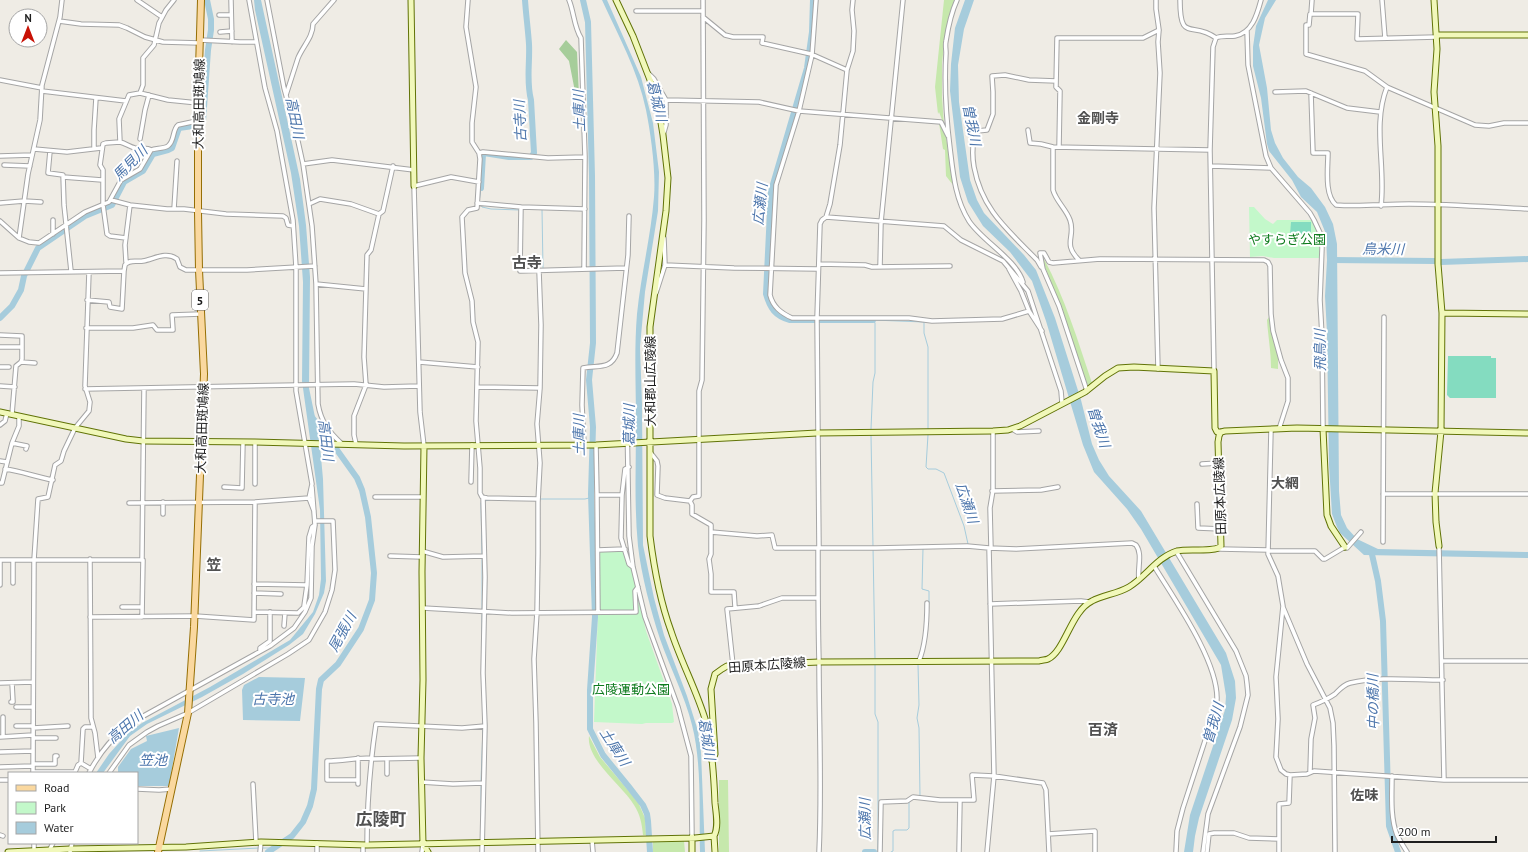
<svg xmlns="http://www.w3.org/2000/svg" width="1528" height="852" viewBox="0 0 1528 852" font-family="'PT Sans','Noto Sans JP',sans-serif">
<rect width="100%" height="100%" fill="#efece5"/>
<path fill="#c6e8ac" d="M944,0H955L945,36L942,63V97L944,125L939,112L938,114L935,87Z
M939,123L946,137L953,185L946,176L945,150L943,149Z
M1042,259H1044C1065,298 1078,341 1092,383L1089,385L1085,383L1064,316Z
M1269,317L1278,358V369L1271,368C1271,351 1268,336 1267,320Z
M589,736L600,757L638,802L645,818L646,835H643C642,824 640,814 634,805C623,786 586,760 589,736Z
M719,780H728L729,852H719Z
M684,841L685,852H653V842Z"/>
<path fill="#a6cd9a" d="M566,40L577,52L580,117L569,61L559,49Z"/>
<path fill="#c3f8ca" d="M1249,207H1254L1265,219L1273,224L1277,220H1312L1319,236L1320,258H1274L1263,256L1250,257Z
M626,547L646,631L672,704L674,722L672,723H646L642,724L594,722L598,612L595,549Z"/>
<path fill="#84dcc0" d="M1291,222H1311V235H1290Z
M1448,356H1491V358H1496V398H1450L1447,395Z"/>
<path fill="#a6ccdc" d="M254,0H261L300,179L306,225L310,277L309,388L315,417V424L319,435L323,479L326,581L324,593L315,614L303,634L289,645L243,674L202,697L147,724L130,736L103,773H96L109,754L128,733L142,723L210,687L290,640L313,612L319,595L321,579L320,510L302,381L303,282L299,226L291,173L255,10Z
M602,0H607L641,77L653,123L659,172L658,211L645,292L640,347L642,404L643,545L654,598L664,635L687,696L698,731L701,752L705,852H700C699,812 702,764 692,725C685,696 670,668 660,639C651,612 641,574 638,546C634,505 636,464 636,423C636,387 634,350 637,314C641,274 651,236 654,197C656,171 651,135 646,110C638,71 618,35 602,0Z
M965,0H974L964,29L958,65L959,102L970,180L977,200L984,213L1024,255L1036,270L1055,318L1081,400L1092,444L1099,460L1109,476L1141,511L1226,653L1235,681L1236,698L1232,720L1199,818L1195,836L1193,852H1184L1190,815L1225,710L1226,696L1221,665L1141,529L1127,509L1094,472L1083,445L1046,321L1032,281L1010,252L983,226L968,202L960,177L950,91L951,64L955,28Z
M1268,0H1276L1265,18L1259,45L1267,88L1271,130L1275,143L1283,158L1298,177L1311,188L1325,207L1333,224L1337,244L1339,491L1341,515L1347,528L1357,539L1378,549L1528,552V558L1364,555L1340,533L1337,527L1332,514L1329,465L1327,333L1325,296L1327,260L1326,234L1317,212L1301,197L1292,180L1269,151L1267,144L1261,98L1253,66V47L1256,26Z
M259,677L305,678L300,721L243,720L242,690L244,685Z
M179,728L169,786H137V773H118V767L131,749L147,741L146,736Z"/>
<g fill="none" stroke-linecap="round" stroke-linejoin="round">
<path stroke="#a6ccdc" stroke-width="1" d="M479,202L481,188
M481,205L482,207L491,209L520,210
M542,209L543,268
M871,429L873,382L875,373V323L873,320L924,322V333L928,347V430
M871,435L875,658
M928,435L926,467L928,469H936L944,473L964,526L968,544
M540,499H585L589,498L591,494
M484,501L490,500
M481,503L482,555
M923,549L922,589L929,591V603
M482,558V609
M918,664L919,705L917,718L919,728L920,796
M875,665V714L878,722V852
M482,681V612
M483,716V725
M481,781L483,728
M911,799H920
M481,819V784
M262,848H273
M200,851L259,848
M891,852L893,851V831L895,830H907L909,828V802"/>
<path stroke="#a6ccdc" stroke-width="6" d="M583,0L588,22L592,176L593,343L589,380L593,427L591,494L595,617L590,690V729L603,755L629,787L643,805L647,814L648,821L650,852
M813,0L812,32L807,68L771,191L766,294C770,308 775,316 790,320H873
M481,188L483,154L484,153L509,157H531L534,153L531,100C526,81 530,63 529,44C528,29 526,15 525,0
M1332,260L1434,261
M1441,262L1528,259
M0,318L12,306L21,290L24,276L38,248L85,216L112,205L124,182L143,171L153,154L168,150L172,148L179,128L193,126L203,121L208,50L211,30V19L207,0
M1371,550L1378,581L1383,621L1389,826L1398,852
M268,852L292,836L303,822L310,806L314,789L319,689L321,680L338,664L361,629L372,600L374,573L368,517L362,490L357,478L327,436L311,416
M865,852H874"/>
<defs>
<path id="street" d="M137,0L162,17
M231,0L232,42
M249,0L265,88L277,131L293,220L296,267V391L312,484L309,498L314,511
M267,0L284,88L296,132L303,164L312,226L316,284L318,404C321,422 329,432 342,444
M468,0L466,27L476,87L472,123V142L479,153L480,159L477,208L468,210L462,217L465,273L472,301L473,322L478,342L476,421L480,468V493L482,497L487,498L538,499
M569,0C574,12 574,27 581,38L585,157L584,269
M816,0L812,55L799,111L776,185L770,295C773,307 781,313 792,318H909L932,321L1002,319L1029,311L1042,331
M957,0C951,13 948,28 946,41C945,45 946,49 946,53C944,85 946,116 950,148C953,173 955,199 969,221C982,241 1016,259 1023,282
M1156,0V9L1159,30L1158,42L1160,73L1154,208L1158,369
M1180,0C1180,44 1192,20 1216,38
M1382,0L1385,38
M636,11H703
M1311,14L1312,0
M219,15H231
M703,17L725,35L733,37H763L762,43L811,54L847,70
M59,21L81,24L119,25L127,28L145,37L163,42L200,43
M1247,31L1248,65L1266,156L1271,168L1310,213L1314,220L1321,235L1322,248L1320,300L1322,336L1323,429
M220,32L232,31
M1437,37L1357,39L1358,14H1310L1309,25H1306V54L1365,71L1387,87L1475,125L1489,126L1504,123H1528
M200,40L240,42H256
M648,73L654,79L666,100L759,102L799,111L941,122L948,136
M0,80L42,88
M42,91L126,101
M1275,92L1306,91L1347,108L1380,112
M140,93L143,85V58L154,45L159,23L166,10L174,0
M1311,93L1313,153H1328C1328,168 1324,195 1336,205C1360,207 1384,204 1409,204C1448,204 1488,207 1528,209
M286,95C290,83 294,70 298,58C303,46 313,37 313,24L334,0
M1028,130L1030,143L1041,144L1053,147L1210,150
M664,132L666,125V100
M140,139L145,110L149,95
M120,142C125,143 130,147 135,148C141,149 147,147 151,150
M1053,147V190C1056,201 1066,209 1070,220C1076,237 1062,243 1079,260
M1059,147L1060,91L1056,87L1057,38H1143L1159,30
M94,148V130L96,98
M34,149L67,152L101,148
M50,151L48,173L63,175L64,205L71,271
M479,153L483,152L548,158L585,157
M0,156L32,155
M303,164L332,160L414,170
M4,165L30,166
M1211,166L1271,168
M63,177L102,180
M111,200L130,205L167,209H184L226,214L283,216L286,218L288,225L293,226
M0,203L24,201L41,202
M477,203L521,207L520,271L626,268
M309,204L320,199L351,204L379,214
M1381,206C1386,167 1372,125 1387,87
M521,207L585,209
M174,209L177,161
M826,217L944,226L961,240L1003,261L1028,291L1061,391L1062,403
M53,220V234
M0,221L19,238L29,242L39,243L85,212L109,202L121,180L140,169L151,150C156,148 163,149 168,146C175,141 172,130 178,125L192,122L198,119
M19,238L28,174L40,120L42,85L60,17L62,0
M126,238L110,236L107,234L103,205V170L100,165L103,144L106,143L120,142L119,119L129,95L140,93L168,100L198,103
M664,238L665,265
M126,262L125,245L130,205
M819,264L865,265L872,267L950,266
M880,267L881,222L903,0
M1041,267L1037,260C1008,230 982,210 974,167C972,155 972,142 977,131L987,130L993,114V92L992,76L1005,75L1029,80L1056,81
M1009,269L1021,291L1029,311
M0,273L124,271L125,265C129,259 137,262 143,261C154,259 166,251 177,259L180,267L186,270H247L315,266
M316,284L366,289
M656,293L665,265L734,268L818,269
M87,300L109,302L110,307L122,309L124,271
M86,328H133L153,325L157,330H173L172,315L201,314
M0,335L22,336V359L21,362L16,366L12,414
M0,347H22
M21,362L35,363
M419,362L478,367
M0,367H9
M1214,371L1210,150L1213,47L1216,38C1222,35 1229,37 1235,36C1252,33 1257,15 1261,0
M0,386L15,387
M478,387L540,388
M85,389L354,384L384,387L419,386
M1087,391L1059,306L1043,269L1040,253H1044L1049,262L1053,263L1100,259L1264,260L1268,262L1270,266L1271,314L1273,331L1281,360L1288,378V401L1279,429
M627,417L629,536L633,567L645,617L678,707L691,756L692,837
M0,425L5,421L7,413
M1012,429L1017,432L1039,431
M1271,430L1268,554L1278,576L1283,606L1276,677L1278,719L1276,757L1281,770L1286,774L1290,775L1307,774L1314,771L1444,780H1528
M12,443L27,446L26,449
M356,444L354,435V416L366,385L364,357L367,255L371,250L379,214L383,211L393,166
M584,445L582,405L583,368C598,365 611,370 617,353L628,255L629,216
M596,445L597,495H622
M424,446L420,412L414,186L451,177L479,182
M650,452L657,461L658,466L657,495L665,498L690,501
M0,461L7,462
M1202,464L1219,463
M629,467L625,469L622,495L621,538L629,564L633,567
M5,469C21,471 36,477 53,480
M471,482L472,445
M0,483H2L12,443L19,426V416
M255,484V442
M224,487L242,488L243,442
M992,491L1041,490L1058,487
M1383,494H1528
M597,495L598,612
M375,497H423
M690,501L693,497L699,496V391L702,380L704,220L703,0
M690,501L692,505V514L711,525V554L709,559L711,574V592H734L735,607
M129,503L255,502L309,498
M1197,504L1198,528L1221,529
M163,514V502
M711,532L757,536L772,535L775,548H876L967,546L989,548L1016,549L1132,543L1136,545C1143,554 1137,569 1139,580
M1383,542L1384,317
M1439,546L1444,780
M818,548C818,586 818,623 819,661C819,725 822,788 819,852
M819,548L817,318L820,224L822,220L826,217L830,204L840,145L847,70L853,51L854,31L852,10L853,0
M991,548L990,508L993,490V431
M1219,549L1268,550
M598,550L625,549
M422,551L443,557L484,556
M1176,551L1236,651L1246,676L1247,684L1248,695L1240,727L1208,814L1203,852
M1268,551H1315L1323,559H1325L1345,547L1347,548L1361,532
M390,556L422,557
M90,559L91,718L95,733L98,758
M142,559L144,388
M0,560H143L142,617
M0,560V585
M1154,566C1174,599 1217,659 1217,698C1217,702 1216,706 1215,710L1183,808L1177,831L1176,852
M13,583V560
M254,584L307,585
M254,593L281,594
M990,604L1081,601L1089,602
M304,606L307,585L309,537L312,527L315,525
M122,607H142
M1283,607L1307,664L1330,708L1333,723L1334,746L1335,852
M423,608L512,613L636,612L635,591L638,587
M255,612L298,613L305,606
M90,617L195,616L254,620L255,502
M284,626L285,613
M260,651V648L270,641V612
M919,661C926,644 927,622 927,603
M1442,661H1528
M733,665L727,609L759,606L782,598H818
M0,683L33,682
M11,702H13L12,683
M16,707H33
M3,717V737
M16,726H33
M33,728L68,726
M0,737L33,735
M33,738H56
M0,752L33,751
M371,759L421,758
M81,763L91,769
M33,764H55V756H57
M0,767L33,766
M33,772H75L78,765L81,763L83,729L85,727H92
M1310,772L1311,739L1315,718L1313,705C1321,702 1328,699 1335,694C1340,689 1343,685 1350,683C1379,676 1412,680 1443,680
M33,773L34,560L38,499L48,497L55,465L61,461L64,451L75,428L89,411L90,402L85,386L89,272
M89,773C98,755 113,737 129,724L270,646L294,628L305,612L311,598L312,546L315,525L312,487
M109,773L129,745L147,732L158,726L188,713L288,654L309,640L325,612L332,590L335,570L333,521H315
M387,774V759
M1392,776C1392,795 1390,817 1397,835C1400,841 1404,847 1407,852
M0,780H9
M358,780H327V761C342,761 356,758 371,758
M421,782L453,784L483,783
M253,784L256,842
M358,784V758
M137,789L159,790L172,789
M1048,834L1095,831V852
M0,835L3,836
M592,840L593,852
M34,843V850
M363,845V852
M367,845C367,804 370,764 376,724L462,728L485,726
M49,851L53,843
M70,852L72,843
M260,852L261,842
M317,852V843
M422,852L423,845
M482,852L485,726L483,673L485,577L483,497
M538,852L536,723L534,659L537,612L538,553V502L540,463L537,424L540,388L541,325L539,271
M880,852L881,802L907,801L913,797L940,800H974L972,775L994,776L1043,783L1046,790L1049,852
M959,852L960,800
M987,852L994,776L989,548
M1207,852L1209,834L1214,833H1234L1249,838L1279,839
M1279,852V804L1289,803L1290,775"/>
<path id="secondary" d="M411,0L414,186
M1434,0L1437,49L1434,92L1438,146V264L1442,313L1441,431L1435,493L1436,522L1439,546
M1437,35H1528
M1442,313L1528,314
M0,412L126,439L143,441L255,442L404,446L596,445L817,433L993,431L1008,430L1020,426L1085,392L1105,376L1118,368L1134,367L1214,371L1215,428L1217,432H1221
M1323,429L1327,515L1331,526L1345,547
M1221,432L1225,431L1297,428L1528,433
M424,446L422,572L423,680L421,758L423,844L428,852
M712,761L715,754L711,689L715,674L722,669L727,666L819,662L1039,661C1042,660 1046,660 1048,659C1065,651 1071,611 1092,601C1103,595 1117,594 1129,587C1146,577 1157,557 1177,551C1189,548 1215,553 1221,546L1218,442L1219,436L1221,432
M714,836L715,852
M692,837V852
M8,852L70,849L186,847L261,842L367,845L695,838L714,836C719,827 716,813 715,803C714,777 712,747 706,722C697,691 681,662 671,631C660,601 654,568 650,536V327L666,211L668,178L663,135L657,98L633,36L616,0"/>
<path id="primary" d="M158,852L188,713L194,627L204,374L199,270L198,212V103L201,0"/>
</defs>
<use href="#street" stroke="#a5a5a5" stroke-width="5.5"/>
<use href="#secondary" stroke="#617307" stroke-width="7"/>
<use href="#primary" stroke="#956e03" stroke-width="8"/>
<use href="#street" stroke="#fff" stroke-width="3.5"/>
<use href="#secondary" stroke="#f1f8ba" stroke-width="5"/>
<use href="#primary" stroke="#fad89f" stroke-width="6"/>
</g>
<g text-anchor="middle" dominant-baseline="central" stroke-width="4" stroke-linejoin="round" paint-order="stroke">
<rect fill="#fff" stroke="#626262" stroke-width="1" x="192" y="290" width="16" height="20" rx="3"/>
<g font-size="12" font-weight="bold" fill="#1e1e1e">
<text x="200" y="300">5</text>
</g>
<g font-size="13" fill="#1e1e1e" stroke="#fff">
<text transform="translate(199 104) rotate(-89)">大和高田斑鳩線</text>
<text transform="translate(650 381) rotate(-90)">大和郡山広陵線</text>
<text transform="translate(202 428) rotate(-88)">大和高田斑鳩線</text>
<text transform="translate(1220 496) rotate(-92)">田原本広陵線</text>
<text transform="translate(767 665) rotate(-4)">田原本広陵線</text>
</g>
<g font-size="13" fill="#0e7b1e" stroke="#fff">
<text x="1287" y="239">やすらぎ公園</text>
<text x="631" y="689">広陵運動公園</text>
</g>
<g font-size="14" font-style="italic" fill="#4d76ac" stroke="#fff">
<text transform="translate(657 101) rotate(76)">葛城川</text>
<text transform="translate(579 111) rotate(-92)">土庫川</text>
<text transform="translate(295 118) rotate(79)">高田川</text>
<text transform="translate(520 121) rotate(-93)">古寺川</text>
<text transform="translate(972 125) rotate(79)">曽我川</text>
<text transform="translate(130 163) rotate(-45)">馬見川</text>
<text transform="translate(760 204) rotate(-84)">広瀬川</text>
<text transform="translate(1383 249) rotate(1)">烏米川</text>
<text transform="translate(1320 350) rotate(-91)">飛鳥川</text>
<text transform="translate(629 425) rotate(-90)">葛城川</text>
<text transform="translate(1099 427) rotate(72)">曽我川</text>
<text transform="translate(579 435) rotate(-91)">土庫川</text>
<text transform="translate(326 440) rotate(83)">高田川</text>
<text transform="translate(967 503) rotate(71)">広瀬川</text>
<text transform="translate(342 632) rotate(-61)">尾張川</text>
<text x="273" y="699">古寺池</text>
<text transform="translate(1373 702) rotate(-91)">中の橋川</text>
<text transform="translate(1213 723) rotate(-74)">曽我川</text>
<text transform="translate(125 727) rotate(-40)">高田川</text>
<text transform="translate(707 739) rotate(81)">葛城川</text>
<text transform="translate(615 747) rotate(57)">土庫川</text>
<text x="153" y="760">笠池</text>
<text transform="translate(865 819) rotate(-91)">広瀬川</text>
</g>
<g font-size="14" font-weight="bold" fill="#515151" stroke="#fff">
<text x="1098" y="118">金剛寺</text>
<text x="1285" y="483">大網</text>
<text x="1364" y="795">佐味</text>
</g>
<g font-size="15" font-weight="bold" fill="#515151" stroke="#fff">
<text x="527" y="262">古寺</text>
<text x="214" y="564">笠</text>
<text x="1103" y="729">百済</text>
</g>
<g font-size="17" font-weight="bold" fill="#515151" stroke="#fff">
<text x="381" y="819">広陵町</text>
</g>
</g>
<rect x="8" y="772" width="130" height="72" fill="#ffffff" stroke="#a5a5a5"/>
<rect x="16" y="785" width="20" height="6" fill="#fad89f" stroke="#a5a5a5"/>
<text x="44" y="792" font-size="12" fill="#1e1e1e">Road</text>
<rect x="16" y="802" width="20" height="12" fill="#c3f8ca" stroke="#a5a5a5"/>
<text x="44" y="812" font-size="12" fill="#1e1e1e">Park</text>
<rect x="16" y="822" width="20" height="12" fill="#a6ccdc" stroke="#a5a5a5"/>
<text x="44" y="832" font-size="12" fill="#1e1e1e">Water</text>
<g transform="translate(28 28)"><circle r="19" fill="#ffffff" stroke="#a5a5a5"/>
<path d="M0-3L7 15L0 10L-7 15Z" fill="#c81105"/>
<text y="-6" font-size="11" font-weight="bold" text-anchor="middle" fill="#1e1e1e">N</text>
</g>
<path d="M1392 836v6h104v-6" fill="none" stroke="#1e1e1e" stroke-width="2"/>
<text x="1398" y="836" font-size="12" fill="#1e1e1e" stroke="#ffffff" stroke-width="3" paint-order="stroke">200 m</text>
</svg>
